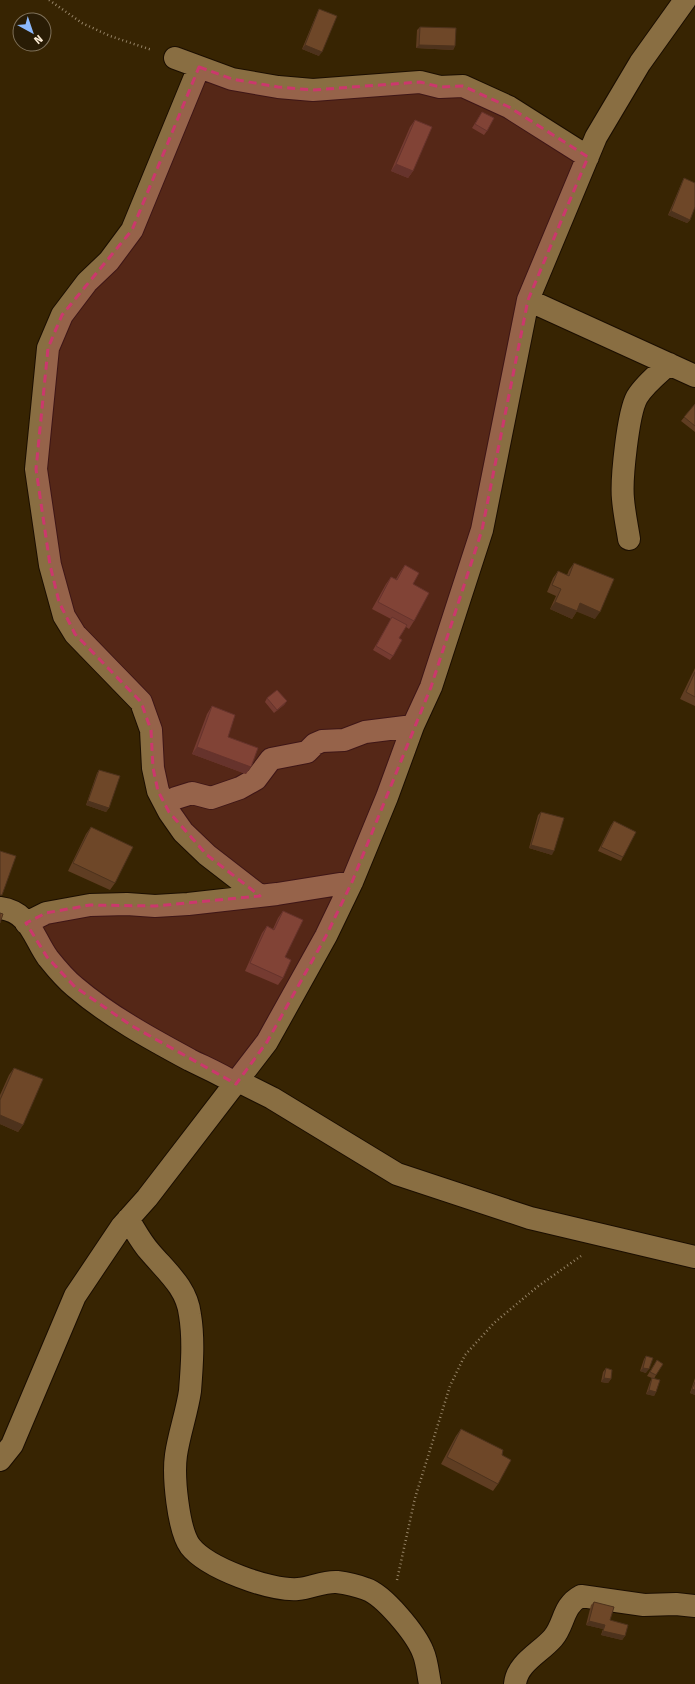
<svg xmlns="http://www.w3.org/2000/svg" width="695" height="1684" viewBox="0 0 695 1684" font-family="'Fira Sans',sans-serif">
<rect width="100%" height="100%" fill="#372402"/>
<g fill="none" stroke-linecap="round" stroke-linejoin="round">
<defs>
<path id="street" d="M175,58L232,79L278,87L313,90L420,82L440,87L463,86L509,107L588,157
M199,67L132,230L109,261L87,282L62,315L48,348L36,469L50,565L64,616L75,634L141,702L151,730L153,768L158,791L169,812L183,832L207,855L260,896
M528,300L695,376
M629,539C627,526 624,512 623,499C621,480 628,413 637,397C645,384 658,374 669,364
M165,804L176,798L192,793L211,798L240,788L256,779L271,759L307,752L315,744L322,741L344,740L365,732L413,726
M0,908C30,912 33,937 48,958C56,968 65,979 75,987C109,1016 151,1039 190,1060C206,1068 221,1074 236,1084
M26,923L46,913L90,905L127,904L155,906L188,904L277,894L352,882
M238,1081L272,1098L397,1174L530,1218L695,1257
M128,1219C135,1230 141,1242 150,1252C167,1272 187,1288 190,1315C194,1339 192,1366 190,1391C187,1412 179,1434 176,1455C173,1476 178,1529 190,1546C207,1568 270,1591 298,1589C311,1588 324,1581 337,1582C345,1583 358,1586 366,1589C384,1595 416,1634 423,1652C427,1661 428,1674 430,1684
M0,1460L12,1445L75,1296L122,1226L147,1198L267,1042L326,936L352,882L387,797L413,726L431,687L482,530L528,300L596,137L640,63L685,0
M515,1684C517,1663 540,1653 553,1638C565,1624 562,1606 581,1596L644,1605L676,1604L695,1606"/>
</defs>
<use href="#street" stroke="#1b0e00" stroke-width="24"/>
<path stroke="#968467" stroke-width="2.5" stroke-dasharray="1 3" stroke-linecap="butt" d="M49,0L82,23L110,36L152,50
M397,1580L415,1498L450,1386L465,1355L494,1323L537,1287L581,1256"/>
<use href="#street" stroke="#896e42" stroke-width="22"/>
</g>
<path fill="#5f3d22" d="M319,9V56L302,49L317,13Z
M420,27L455,46L453,50L416,48L417,30Z
M482,112L487,131L484,135L472,128Z
M415,120L413,171L408,178L391,171L410,127Z
M684,178L690,220L687,223L668,215L682,182Z
M695,404V432L681,421Z
M574,563L595,619L577,611L572,619L550,609L556,596L547,592L553,578L558,571L567,575L569,570Z
M405,565L413,584L414,621L409,629L406,627L399,638L393,656L390,660L373,650L391,619L372,609L386,584L391,577L396,579L400,572Z
M695,668V706L680,699Z
M267,698L287,701L284,705L274,713L265,702Z
M212,706L228,737L246,774L192,754L207,714Z
M99,770L109,808L106,812L86,805L97,773Z
M541,812L552,855L529,848L538,815Z
M614,821L623,857L621,861L598,851L611,825Z
M91,827L115,883L110,890L68,871L86,834Z
M283,911L285,957L283,978L278,985L245,971L262,933L267,926L273,929L278,918Z
M14,1068L23,1125L18,1132L0,1124V1095L9,1075Z
M646,1356V1373L640,1371L644,1359Z
M657,1360L656,1375L654,1379L656,1392L654,1396L646,1394L650,1382L652,1378L647,1376Z
M606,1368L611,1379L608,1383L601,1382L603,1372Z
M695,1378V1395L690,1393Z
M461,1429L498,1484L493,1491L441,1464L456,1436Z
M594,1602L625,1636L622,1640L601,1635L603,1629L586,1625L591,1605Z"/>
<path fill="#4d321c" d="M305,45L322,52L319,56L302,49Z
M419,45L455,46L453,50L416,48Z
M396,164L413,171L408,178L391,171Z
M671,211L690,220L687,223L668,215Z
M555,602L577,611L572,619L550,609Z
M580,603L600,612L595,619L575,611Z
M287,701L284,705L274,713L277,710Z
M197,747L251,767L246,774L192,754Z
M88,801L109,808L106,812L86,805Z
M531,845L554,851L552,855L529,848Z
M0,1115L23,1125L18,1132L0,1124Z
M643,1368L649,1369L646,1373L640,1371Z
M604,1378L611,1379L608,1383L601,1382Z
M692,1389L695,1390V1395L690,1393Z
M649,1390L656,1392L654,1396L646,1394Z
M589,1621L605,1625L603,1629L586,1625Z
M603,1631L625,1636L622,1640L601,1635Z"/>
<path fill="#6e4728" stroke="#4d321c" d="M319,9L337,16L322,52L305,45Z
M420,27L456,28L455,46L419,45Z
M482,112L494,118L487,131L475,124Z
M415,120L432,127L413,171L396,164Z
M684,178L695,183V207L690,220L671,211Z
M695,404V426L684,417Z
M574,563L614,579L600,612L580,603L577,611L555,602L561,589L552,585L558,571L569,576Z
M405,565L419,573L413,584L429,593L414,621L378,602L391,577L397,580Z
M392,617L407,625L399,638L402,640L393,656L376,646Z
M695,672V697L686,692Z
M277,690L287,701L277,710L267,698Z
M212,706L235,715L228,737L258,748L251,767L197,747Z
M99,770L120,776L109,808L88,801Z
M541,812L564,818L554,851L531,845Z
M614,821L636,832L623,857L601,847Z
M91,827L133,847L115,883L73,863Z
M0,851L16,856L2,895H0Z
M283,911L303,920L285,957L291,960L283,978L250,963L267,926L274,930Z
M0,913L3,914L0,923Z
M14,1068L43,1079L23,1125L0,1115V1100Z
M646,1356L653,1358L649,1369L643,1368Z
M657,1360L663,1364L656,1375L650,1372Z
M606,1368L612,1370L611,1379L604,1378Z
M652,1378L660,1380L656,1392L649,1390Z
M695,1382V1390L692,1389Z
M461,1429L503,1450L502,1455L511,1460L498,1484L447,1457Z
M594,1602L614,1607L610,1620L628,1625L625,1636L603,1631L605,1625L589,1621Z"/>
<path fill="#cb386d" fill-opacity="0.2" stroke="#cb386d" stroke-width="3" stroke-dasharray="8 5" stroke-linejoin="round" d="M199,67L232,79L278,87L313,90L420,82L440,87L463,86L509,107L588,157L528,300L482,530L431,687L352,882L326,936L267,1042L236,1084L132,1026L75,987L47,957L26,923L46,913L90,905L155,906L260,896L207,855L169,812L158,791L153,768L151,730L141,702L75,634L59,602L50,565L36,469L48,348L62,315L132,230Z"/>
<g transform="translate(32 32) rotate(140)"><circle r="19" fill="#291c05" stroke="#7e7059"/>
<path d="M0-3L7 15L0 10L-7 15Z" fill="#8db9fc"/>
<text y="-6" font-size="11" font-weight="bold" text-anchor="middle" fill="#fdedd6">N</text>
</g>
</svg>
